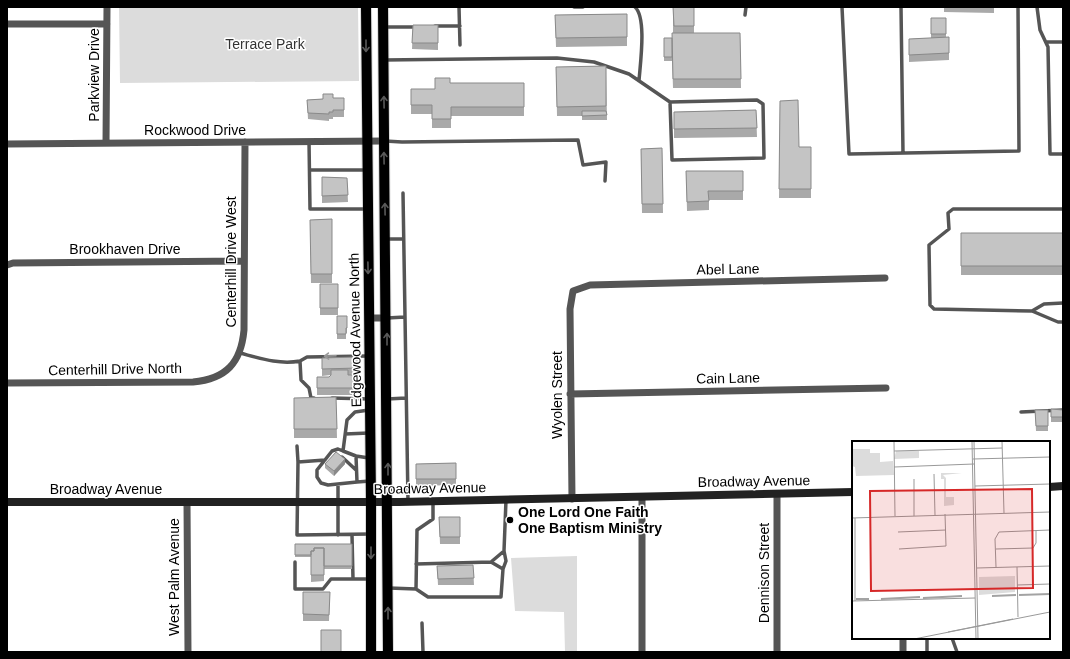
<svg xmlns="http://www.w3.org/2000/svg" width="1070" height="659" viewBox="0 0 1070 659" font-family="Arial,sans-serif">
<rect width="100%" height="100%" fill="#fff"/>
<path fill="#dcdcdc" d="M119,7H358L359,81L120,83Z
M577,556V652H565L564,612L515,611L511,558Z"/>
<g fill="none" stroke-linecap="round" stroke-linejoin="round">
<defs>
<path id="primary" d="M366,7L371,502V652
M383,7L388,652"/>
</defs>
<use href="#primary" stroke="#dbdbdb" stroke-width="12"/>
<path stroke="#555" stroke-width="3.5" d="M459,7L460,45
M574,7H583
M635,7C647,18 640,65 639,81
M842,7L849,154L1019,151L1018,7
M901,7L903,153
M1037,7L1040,30L1048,47L1050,154H1063
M745,15L746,7
M435,26H460
M385,27H416
M1046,42H1063
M384,60L557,58L594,62L629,74L670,102L757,100L763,104L764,158L672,160L670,102
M309,141L310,209H366
M385,141L402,142L578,140L583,165L606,162L605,181
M310,170H366
M403,193L408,501
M1063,209H953L948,213L949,229L929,245L930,305L934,309L1032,311L1058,322H1063
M387,239H403
M1032,311L1044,304L1063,303
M387,318L405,317
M240,353C259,358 279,365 300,361
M314,398H311L309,388L301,380L300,361L307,357L368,356
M332,398L370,399
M387,399L406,398
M1021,412L1063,410
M345,434L369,433
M297,446L298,462
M343,451L338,449L332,451L317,470V477L321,483L328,485L357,482
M356,456L357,482L370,481
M342,457L356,470
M369,458L356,456L343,451L347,420L355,412L369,410
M325,460L298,462L297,535L370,534
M338,485V535
M352,535L353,579
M295,562V589H323L331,579H370
M491,562L504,551
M416,564L491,562L503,569
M389,588L416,589L417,530L433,519V501
M416,589L428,597H501L503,569L506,561L504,551L506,500
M422,623L423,652
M927,638V652
M952,638L957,652"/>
<path stroke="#555" stroke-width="7" d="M7,24H107
M106,143L107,7
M7,144L384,141
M7,265L13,263L244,261
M369,318H387
M7,383L193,382C226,379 241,363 244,330L245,142
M570,394L886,388
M777,494V652
M642,497V652
M572,499L570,309L573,291L590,285L885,278
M187,503L188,652
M903,638V652"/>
<path stroke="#222" stroke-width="8" d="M1049,487L1063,486
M7,502H399L853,492"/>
<use href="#primary" stroke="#000" stroke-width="10"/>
</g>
<path fill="#a9a9a9" d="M673,7H694V33H740L741,88H673L672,57V61H664V38H672L673,33Z
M944,7H994V13L944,12Z
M627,14V46L556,47L555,15Z
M931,18H946V37H949V60L909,62V39L931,38Z
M413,25H438V50L412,49Z
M606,66L607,120H582V116H557L556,67Z
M450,83H524V116H451V128H432V114H411V89H435Z
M333,98H344V117H333V119H329V121L308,119L307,100Z
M780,101L799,147H811V198H779Z
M756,110L757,137L674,138V112Z
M662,148L663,213H642L641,149Z
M686,171H743V200H709V210L687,211Z
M322,177L347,178L348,202L322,203Z
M332,219V283H311L310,220Z
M961,233H1063V275H961Z
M320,284H338V315H320Z
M337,316H347V333H346V339H337Z
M357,357V375H354V395H317V377H329L331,375L322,376V358Z
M336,397L337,438H294V398Z
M1051,409L1063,410V422H1051Z
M1035,410H1048V431H1036Z
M456,463V485L416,486V464Z
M325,464H345L334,476L325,468Z
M439,517H460V544H440Z
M295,544H352V569H324V567V581L311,582V557H295Z
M473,565L474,585H438L437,566Z
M303,592H330L329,621H303Z"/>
<path fill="#898989" d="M345,459V464L334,476V471Z"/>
<path fill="#c4c4c4" stroke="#898989" d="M673,7H694V26H674Z
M627,14V37L556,38L555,15Z
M931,18H946V34H931Z
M413,25H438V43H412Z
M672,33H740L741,79H673Z
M949,37V53L909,55V39Z
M664,38H672V57H664Z
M606,66V106L557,107L556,67Z
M435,78H450V83H524V107H451V119H432V105H411V89H435Z
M323,94H333V98H344V110H333V112H329V114L308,113L307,100L323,99Z
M798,100L799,147H811V189H779L780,101Z
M756,110L757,128L674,129V112Z
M582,111H606L607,115L582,116Z
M662,148L663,204H642L641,149Z
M686,171H743V191H708L709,201L687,202Z
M322,177L347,178L348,195L322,196Z
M332,219V274H311L310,220Z
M961,233H1063V266H961Z
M320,284H338V308H320Z
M337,316H347V328H346V334H337Z
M357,357V368L322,369V358Z
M331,370H348V375H354V388H317V377H329L331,375Z
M336,397L337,429H294V398Z
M1051,409L1063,410V417H1051Z
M1035,410H1048V426H1036Z
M336,452L345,459L334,471L325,464Z
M456,463V479H416V464Z
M439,517H460V537H440Z
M295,544H352V566H324V548H314V551H311V555H295Z
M314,548H324V575H311V551H314Z
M473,565L474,578L438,579L437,566Z
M303,592H330L329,615L303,614Z
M321,630H341V652H321Z"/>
<defs><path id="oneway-shaft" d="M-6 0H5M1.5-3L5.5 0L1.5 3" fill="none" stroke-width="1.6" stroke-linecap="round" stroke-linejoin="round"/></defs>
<g stroke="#595959">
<use href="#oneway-shaft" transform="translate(366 46) rotate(90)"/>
<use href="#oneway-shaft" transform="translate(384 102) rotate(-91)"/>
<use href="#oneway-shaft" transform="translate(384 158) rotate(-91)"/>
<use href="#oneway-shaft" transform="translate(385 209) rotate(-91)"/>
<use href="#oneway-shaft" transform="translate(368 268) rotate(89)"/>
<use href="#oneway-shaft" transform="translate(387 339) rotate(-90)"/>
<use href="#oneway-shaft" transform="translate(388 469) rotate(-90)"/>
<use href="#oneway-shaft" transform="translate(371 553) rotate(90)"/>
<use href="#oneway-shaft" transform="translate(388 613) rotate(-90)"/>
</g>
<use stroke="#999" href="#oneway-shaft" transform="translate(330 356) rotate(178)"/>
<circle fill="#000" stroke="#fff" stroke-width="1.5" cx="510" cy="520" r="4"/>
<g text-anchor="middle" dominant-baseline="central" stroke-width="3" stroke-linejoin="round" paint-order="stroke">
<g font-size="14" fill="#333" stroke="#fff">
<text x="265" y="44">Terrace Park</text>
</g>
<g font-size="14" fill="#000" stroke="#fff">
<text transform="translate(94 75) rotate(-90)">Parkview Drive</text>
<text x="195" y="130">Rockwood Drive</text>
<text x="125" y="249">Brookhaven Drive</text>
<text transform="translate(231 262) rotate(-90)">Centerhill Drive West</text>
<text transform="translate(728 269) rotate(-1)">Abel Lane</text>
<text transform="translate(355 330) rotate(-91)">Edgewood Avenue North</text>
<text transform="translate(115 369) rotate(-1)">Centerhill Drive North</text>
<text transform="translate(728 378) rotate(-1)">Cain Lane</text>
<text transform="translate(557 395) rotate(-90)">Wyolen Street</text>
<text transform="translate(754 481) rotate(-1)">Broadway Avenue</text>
<text transform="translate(430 488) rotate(-1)">Broadway Avenue</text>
<text x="106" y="489">Broadway Avenue</text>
<text transform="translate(764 573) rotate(-90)">Dennison Street</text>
<text transform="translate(174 577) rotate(-90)">West Palm Avenue</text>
</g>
<g font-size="14" font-weight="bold" fill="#000" stroke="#fff" text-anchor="start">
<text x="518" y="512">One Lord One Faith<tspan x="518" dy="16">One Baptism Ministry</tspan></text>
</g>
</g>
<g transform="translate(852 441)">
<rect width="198" height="198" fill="#fff"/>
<path d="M0,8H18V12H28V21L41,20L42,34L4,35L3,26L0,25ZM67,10V17L42,18L44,10ZM89,32H110L91,34L94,37V56H102V64L92,65V38H89ZM163,135V151L127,154V136Z" fill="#dcdcdc"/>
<path fill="none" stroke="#a3a3a3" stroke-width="2" d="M167,154L198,153M140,155L164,154M71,157L110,155M4,158H17M29,158L68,156"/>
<path fill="none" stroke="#999" stroke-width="1" d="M42,0L43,75M120,0L124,198M122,0L126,198M150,0L152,72M42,10L150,7M121,18L198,16M42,26L122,23M82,33L83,74M62,38V75M123,45L198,43M0,77L198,71M46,91L94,89M47,108L94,105L93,73M144,108L181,107L184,102V89M144,126L143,98L147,91L198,89M165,126L166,176M125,127L198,125M165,144L198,143M0,160L123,157M3,160V77M96,191L161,178M62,198L198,171"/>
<path fill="#d62828" fill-opacity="0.15" stroke="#d62828" stroke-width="2" d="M180,48L181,147L19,150L18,50Z"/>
<rect width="198" height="198" fill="none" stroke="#000" stroke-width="2"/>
</g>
<rect width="1070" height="659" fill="none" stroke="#000000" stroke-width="16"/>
</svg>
